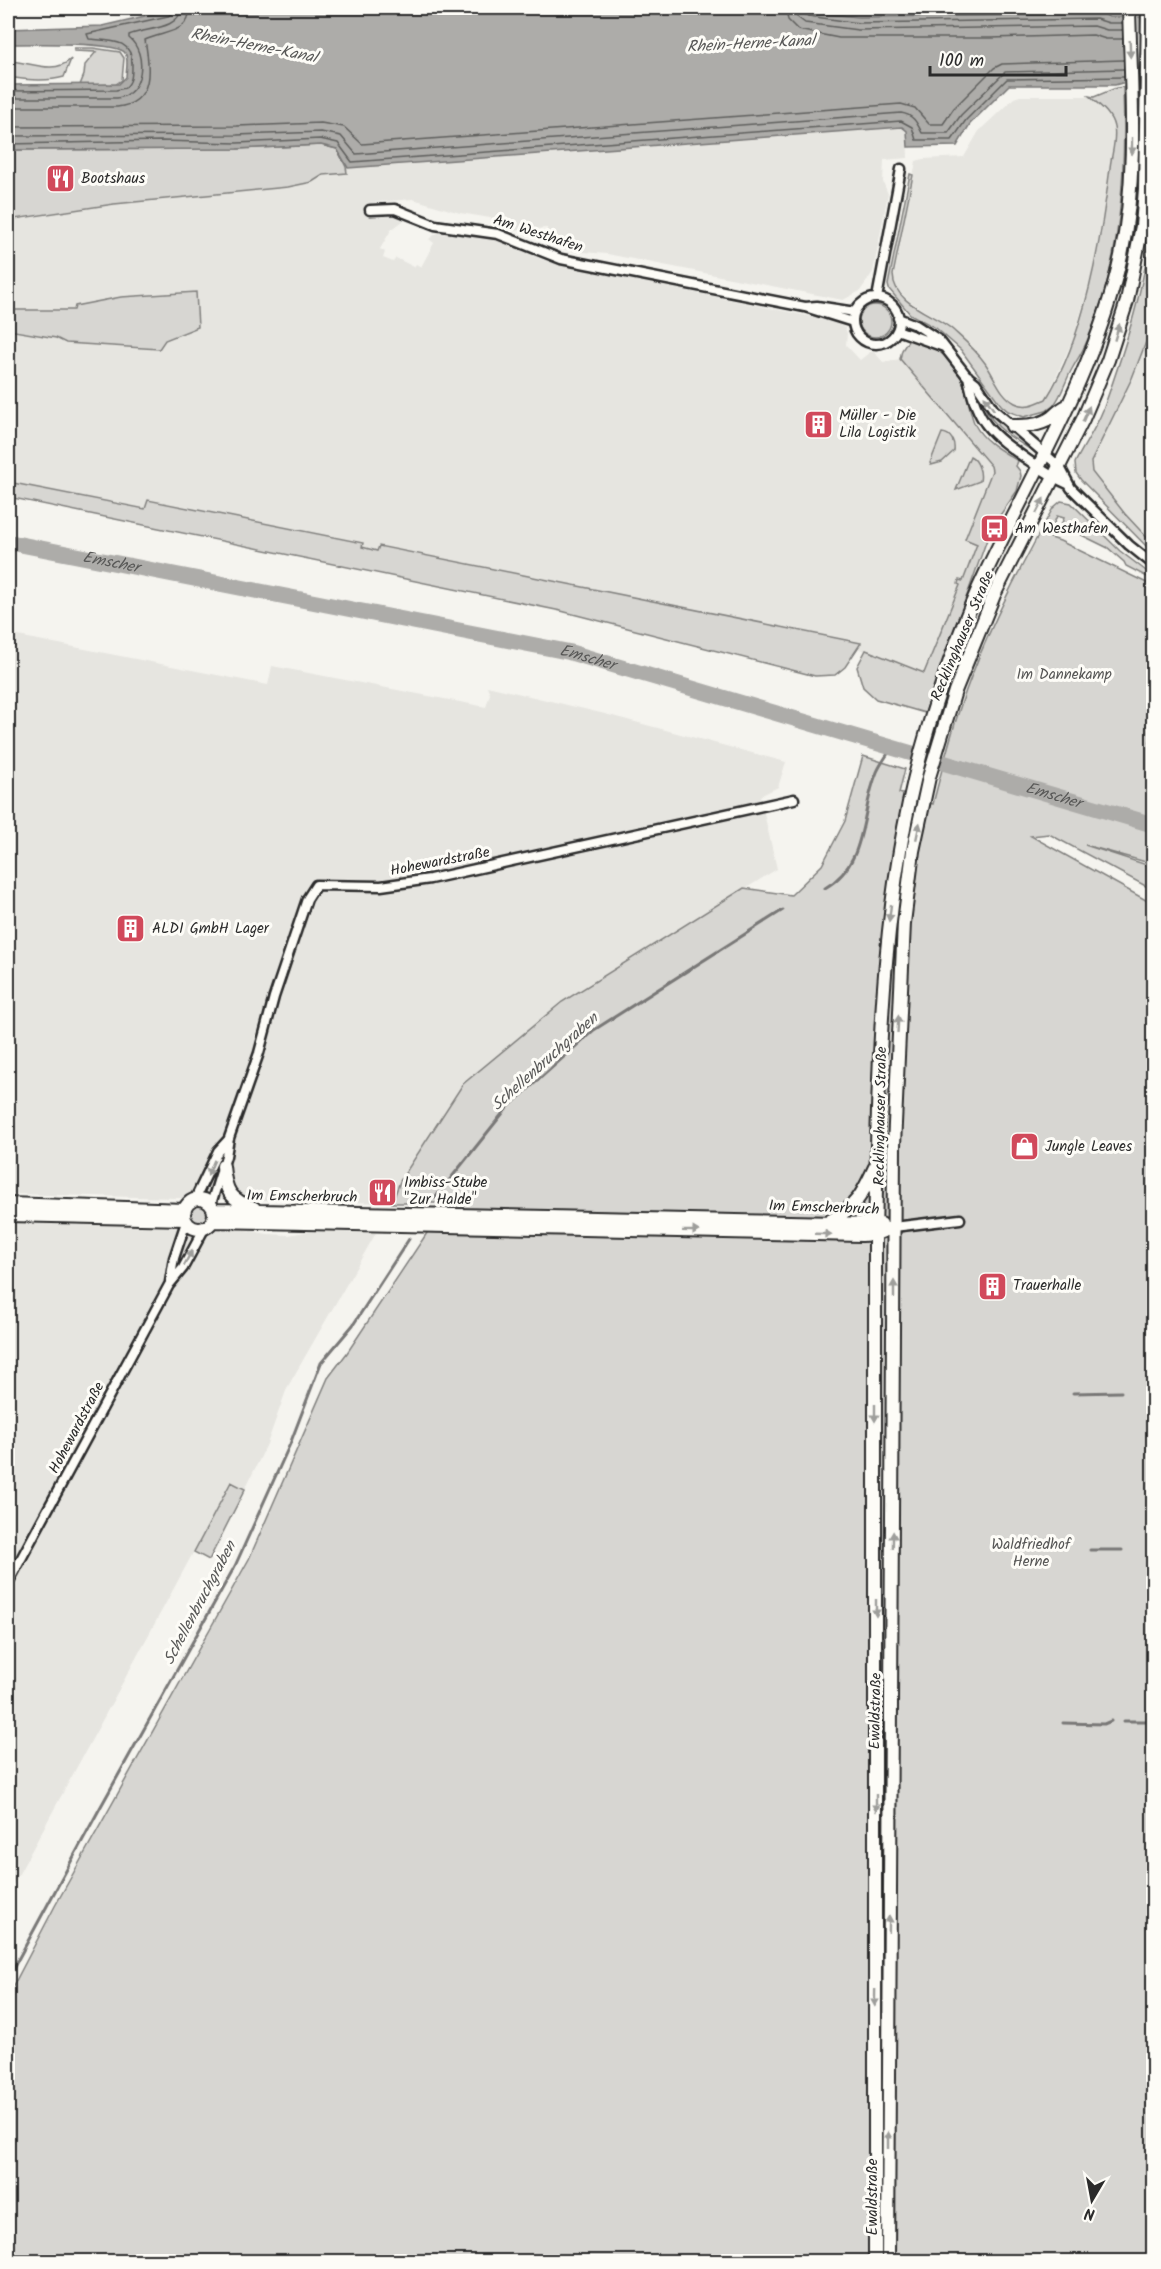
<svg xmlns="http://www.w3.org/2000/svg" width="1161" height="2269" viewBox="0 0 1161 2269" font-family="Kalam,sans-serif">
<rect width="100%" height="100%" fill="#f5f4ef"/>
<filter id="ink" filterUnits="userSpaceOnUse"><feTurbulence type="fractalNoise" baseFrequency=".0167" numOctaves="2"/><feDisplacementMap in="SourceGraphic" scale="12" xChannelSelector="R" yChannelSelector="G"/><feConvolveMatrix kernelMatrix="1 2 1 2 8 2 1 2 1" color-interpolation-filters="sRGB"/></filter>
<g filter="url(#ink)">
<path fill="#e6e5e0" d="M1020,96H1089L1108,112L1115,129L1104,212L1092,274L1074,337L1046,399L1030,406H1020L1008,398L975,351L950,327L909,301L897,289L893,281L916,161L923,159L964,157L979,131L1014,98Z
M902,127L907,131L908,158L884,160L883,182L888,194L873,272L860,291L843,300L607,254L572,251L548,244L547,228L511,231L498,220L490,218L460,213L413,199L369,203L371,216L403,215V221L391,230L380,249L385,252L383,258L393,262L396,258L414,267L416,264L421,267L434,243L429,239L437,233L491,236L541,259L562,265L833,321L845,328L847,333L846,345L860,360L870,352H874L883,362L900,359L991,466L992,472L965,539L977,544L963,582L959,580L958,583L960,584L924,674L880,655L859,649L861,643L379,546L378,551L362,547V543L148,500L146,509L8,482V330L56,338L66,343L158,349L165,340L198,327L195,292L121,297L75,306V310H10L9,323L8,324V220L114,204L288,187L312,182L323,175L346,173V167Z
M1153,324V544L1125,514L1091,472V462Z
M8,634L268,685L272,666L486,707L490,694L487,686L605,714L786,762L778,787L760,796L777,869L562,1002L463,1084L400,1181L392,1203L8,1194Z
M8,1223L234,1228L268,1234L289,1235L310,1231L376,1233L287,1388L267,1444L245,1489L231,1483L8,1894Z"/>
<path fill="#d7d6d2" stroke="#81807e" stroke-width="1.5" d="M802,8H1121V13L859,17L828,14Z
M74,48H93L120,52L124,58L122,80L116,84L80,85L84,75L85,65L96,52L74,51Z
M71,59L64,77C46,82 26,80 8,77V61C29,61 53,76 71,59Z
M1123,87C1126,172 1122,261 1087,341C1083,351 1077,360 1072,369C1065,381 1062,396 1053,406L1046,411L1024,417L1008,411L1001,405L961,350L936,328L910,314L889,289L888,285L910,174L913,175L893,275C894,305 935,314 953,330C964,340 976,350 985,363C995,377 1000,395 1015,403C1026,409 1037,403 1046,399C1085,337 1101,240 1110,168C1111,156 1117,139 1114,127C1111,113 1099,105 1089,96L1094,97L1116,88Z
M321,145L337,149L346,167L347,173L323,175L312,182L288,187L114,204L8,220V150L237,149Z
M1153,215V324L1132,378L1091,462L1092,472L1125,514L1153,544V553L1081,480L1076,473L1075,463C1084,445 1096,428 1103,410C1126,346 1146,283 1153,215Z
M196,292L198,327L165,340L159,349L66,343L56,338L8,330L10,310H74L75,306L121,297Z
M859 321a16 16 0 1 1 32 0a16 16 0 1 1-32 0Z
M910,338C937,348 957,358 965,389C969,401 970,414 975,425C984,442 1002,451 1018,461L1016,466L1020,471L1021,476L1017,491L991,528L925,713L876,699L863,687L857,667L866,650L924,673L960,585L958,584L959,580L963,581L977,544L965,539L992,471L991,466L900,359L902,350Z
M981,397L998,419L1030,444L1028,448C1008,436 986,421 981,397Z
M942,433C952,434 955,443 954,451L942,462L931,465L930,463Z
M970,456C978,460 982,472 980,481L956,490Z
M8,482L145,509L148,500L363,543L362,547L377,551L379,546L861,643L845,667L835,675L815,676L561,611L8,497Z
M1061,501L1071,503L1120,551L1154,577L1153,580L1126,566L1124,562L1108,548L1061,525L1064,518L1057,516L1048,537L1060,541L1153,586L1154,727L1150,743L1154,744L1153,864L1085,845L1153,867V890L1049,834L1031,836L1153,904V2261L8,2262V1996L55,1906L249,1559L328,1378L347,1353L447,1203H392L400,1181L463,1084L562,1002L744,888L791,895L822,865L845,821L863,756L905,769L899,793L933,804C944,761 955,718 971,677C993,619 1023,563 1053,508Z
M190 1214a9 9 0 1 1 18 0a9 9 0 1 1-18 0Z
M231,1482L245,1489L209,1560L194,1552Z"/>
<path fill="#adaca9" stroke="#797877" stroke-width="1.5" d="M179,8H802L828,14L859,17L1040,15L1100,12L1109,17H1153V83H1122L1115,85H1009L970,124L957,146L908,147L907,131L902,127L348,168L337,149L321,145L237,149L8,150V85L119,84L126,77C126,71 129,59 125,53C118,41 25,44 8,44V29L102,26Z"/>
<path fill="#f5f4ef" d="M1121,14H1138L1139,48L1140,14H1154V86H1123Z"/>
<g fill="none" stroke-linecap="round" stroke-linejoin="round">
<path stroke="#5f5f5d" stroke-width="1.5" d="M786,8L788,20L798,30L839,38H991L1093,35L1106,39H1122
M795,8L797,17L805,23L858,30L1094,26L1107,30H1122
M802,8L803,13L808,16L859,23L1096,19L1109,23H1122
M8,91L116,90L125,88C132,82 132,75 132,66C133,38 110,41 89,39L87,34L168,16L173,13L174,8
M8,98H117C144,95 148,53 129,38V35C145,28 180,30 181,8
M8,107H117C155,103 150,67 145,40C164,31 189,34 190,8
M8,127L237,126L321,123L344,127L362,144L901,104L915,108L929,124H943L954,108L994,68L1002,64L1123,60
M8,136L237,135L321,132L341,136L356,154L901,113C914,115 917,123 922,133H948L961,115L1005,72L1123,69
M8,144L161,141L237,143L320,139L338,143L352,162L901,121L912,127L916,140H952L966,120L1007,79L1124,77"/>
<path stroke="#797877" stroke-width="3" d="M825,888C868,864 860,812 877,772C881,763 887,755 892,748
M435,1198L507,1108L594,1030L783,910
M1073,1393L1121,1392
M1090,1550H1122
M1124,1721H1154
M1063,1723L1104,1724L1111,1721
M8,1978L100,1808L235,1566L290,1444L321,1363L353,1325L409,1239"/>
<path stroke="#adaca9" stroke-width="16" id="s1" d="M8,542L569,652L1154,825"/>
<defs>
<path id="street" d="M370,210L395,209L435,225L498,234L561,259L805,307L853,322
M877,298L901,169
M853 321a23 23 0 1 1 46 0a23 23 0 1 1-46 0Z
M805,307L817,306L855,312
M898,318L916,325L939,340L967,376L976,383L994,410L1060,467L1071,488L1129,545L1154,565
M897,330L944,347
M968,376C976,423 991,434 1028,460C1041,469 1053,478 1068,484
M195,1199L218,1151L229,1139
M211,1204L226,1156L229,1138L259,1053L274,997L307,899L316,885L381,886L430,879L794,799
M894,1227L960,1219
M170,1282L174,1258L186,1222
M8,1583L169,1285L183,1268L204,1229"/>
<path id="secondary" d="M1012,426C1026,426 1039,426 1051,418C1057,413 1060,409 1067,406
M223,1166C225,1191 230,1200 254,1208
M184 1214a15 15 0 1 1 30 0a15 15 0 1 1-30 0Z
M8,1204L185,1210
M214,1210L881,1224
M8,1215L185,1219
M213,1221L862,1235L875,1234L894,1227
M830,1221C857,1206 862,1195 875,1167
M875,2262V1234C879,1065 879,891 928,728C944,675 962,622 986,572C1035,469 1096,369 1121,256C1138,174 1131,91 1129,8
M888,2262L894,1146L904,923L913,851L929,777L955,691L994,595L1083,419L1108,360L1127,301L1142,226L1145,189L1148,8"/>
</defs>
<use href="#street" stroke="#2b2b2b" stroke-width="13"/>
<use href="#secondary" stroke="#2b2b2b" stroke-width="16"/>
<use href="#street" stroke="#fdfcf7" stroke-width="8"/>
<use href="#secondary" stroke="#fdfcf7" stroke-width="12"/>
</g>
<defs><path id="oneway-solid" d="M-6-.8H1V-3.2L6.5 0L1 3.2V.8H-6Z" transform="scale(1.5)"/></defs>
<g fill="#9e9e9b">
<use href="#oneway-solid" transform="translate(1130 49) rotate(88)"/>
<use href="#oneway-solid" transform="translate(1132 146) rotate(90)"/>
<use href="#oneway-solid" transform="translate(1117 332) rotate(-73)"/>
<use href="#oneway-solid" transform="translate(989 403) rotate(-125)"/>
<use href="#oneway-solid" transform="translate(1086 414) rotate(-67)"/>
<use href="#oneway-solid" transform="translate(1040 506) rotate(-63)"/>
<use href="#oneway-solid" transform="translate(918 831) rotate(-78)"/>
<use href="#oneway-solid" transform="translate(890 913) rotate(97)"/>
<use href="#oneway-solid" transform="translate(898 1024) rotate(-87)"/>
<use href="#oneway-solid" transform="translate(211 1168) rotate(113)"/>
<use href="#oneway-solid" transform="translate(691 1231) rotate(1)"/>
<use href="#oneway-solid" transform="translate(823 1234) rotate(2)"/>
<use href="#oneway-solid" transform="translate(188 1258) rotate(-62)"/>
<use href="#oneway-solid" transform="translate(894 1289) rotate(-90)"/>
<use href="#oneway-solid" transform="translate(875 1413) rotate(90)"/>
<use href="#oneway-solid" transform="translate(893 1540) rotate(-89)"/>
<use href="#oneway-solid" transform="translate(876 1608) rotate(90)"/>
<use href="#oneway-solid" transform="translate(876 1803) rotate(90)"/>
<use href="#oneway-solid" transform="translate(889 1924) rotate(-89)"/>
<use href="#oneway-solid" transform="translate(875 1998) rotate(91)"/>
<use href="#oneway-solid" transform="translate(888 2140) rotate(-90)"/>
</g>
</g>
<defs>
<symbol id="restaurant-square" viewBox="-11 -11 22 22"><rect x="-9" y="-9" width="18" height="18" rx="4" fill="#d1495b" stroke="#fdfcf7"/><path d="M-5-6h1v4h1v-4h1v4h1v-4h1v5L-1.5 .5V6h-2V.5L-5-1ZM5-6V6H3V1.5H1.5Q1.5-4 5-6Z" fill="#fff"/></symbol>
<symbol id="building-square" viewBox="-11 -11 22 22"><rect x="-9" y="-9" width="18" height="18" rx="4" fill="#d1495b" stroke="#fdfcf7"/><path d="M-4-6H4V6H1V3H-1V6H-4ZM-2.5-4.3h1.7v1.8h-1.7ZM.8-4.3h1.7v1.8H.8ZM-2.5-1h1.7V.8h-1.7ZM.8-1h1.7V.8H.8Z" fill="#fff"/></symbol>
<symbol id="bus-square" viewBox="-11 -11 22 22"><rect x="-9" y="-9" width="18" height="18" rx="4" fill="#d1495b" stroke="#fdfcf7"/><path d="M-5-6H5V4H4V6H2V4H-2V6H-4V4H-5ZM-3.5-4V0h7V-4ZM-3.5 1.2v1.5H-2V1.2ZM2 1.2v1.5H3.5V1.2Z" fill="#fff"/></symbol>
<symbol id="shop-square" viewBox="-11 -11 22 22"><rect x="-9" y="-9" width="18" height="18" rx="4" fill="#d1495b" stroke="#fdfcf7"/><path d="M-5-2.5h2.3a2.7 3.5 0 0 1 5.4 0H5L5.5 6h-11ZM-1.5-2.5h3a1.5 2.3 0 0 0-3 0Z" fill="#fff"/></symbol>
</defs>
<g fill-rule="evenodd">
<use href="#restaurant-square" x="44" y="162" width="33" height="33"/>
<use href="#building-square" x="802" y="408" width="33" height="33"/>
<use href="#bus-square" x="978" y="512" width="33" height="33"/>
<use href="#building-square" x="114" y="912" width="33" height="33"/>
<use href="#shop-square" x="1008" y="1130" width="33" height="33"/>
<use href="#restaurant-square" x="366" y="1176" width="33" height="33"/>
<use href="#building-square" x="976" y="1270" width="33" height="33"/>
</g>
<g text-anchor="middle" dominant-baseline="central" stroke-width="6" stroke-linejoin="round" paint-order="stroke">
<g font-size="15" fill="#2b2b2b" stroke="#fdfcf7" text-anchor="start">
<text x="81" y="179">Bootshaus</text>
<text x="839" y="416">Müller - Die<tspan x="839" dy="17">Lila Logistik</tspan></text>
<text x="1015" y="529">Am Westhafen</text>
<text x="152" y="929">ALDI GmbH Lager</text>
<text x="1045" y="1147">Jungle Leaves</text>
<text x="404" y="1183">Imbiss-Stube<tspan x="404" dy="17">"Zur Halde"</tspan></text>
<text x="1013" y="1286">Trauerhalle</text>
</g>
<g font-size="15" fill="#2b2b2b" stroke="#fdfcf7">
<text transform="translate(538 234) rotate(18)">Am Westhafen</text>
<text transform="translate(963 636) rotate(-67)">Recklinghauser Straße</text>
<text transform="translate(440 862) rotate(-11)">Hohewardstraße</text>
<text transform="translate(881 1116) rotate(-89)">Recklinghauser Straße</text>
<text transform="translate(302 1197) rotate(1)">Im Emscherbruch</text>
<text transform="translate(824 1208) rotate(2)">Im Emscherbruch</text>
<text transform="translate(77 1428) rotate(-62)">Hohewardstraße</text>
<text transform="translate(876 1711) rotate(-89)">Ewaldstraße</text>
<text transform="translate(873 2197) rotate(-90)">Ewaldstraße</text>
</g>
<g font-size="15" fill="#565655" stroke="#fdfcf7">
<text x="1064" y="675">Im Dannekamp</text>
<text x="1031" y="1545">Waldfriedhof<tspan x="1031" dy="17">Herne</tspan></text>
</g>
<g font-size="16" font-style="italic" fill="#585857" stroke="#fdfcf7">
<text transform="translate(751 44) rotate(-3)">Rhein-Herne-Kanal</text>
<text transform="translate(254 46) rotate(11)">Rhein-Herne-Kanal</text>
<text stroke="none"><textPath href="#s1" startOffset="105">Emscher</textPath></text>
<text stroke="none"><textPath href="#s1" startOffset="591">Emscher</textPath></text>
<text stroke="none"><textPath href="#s1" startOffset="1077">Emscher</textPath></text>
<text transform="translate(545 1062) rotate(-42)">Schellenbruchgraben</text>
<text transform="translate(200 1603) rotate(-62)">Schellenbruchgraben</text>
</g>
</g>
<rect width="1161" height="2269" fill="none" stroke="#fdfcf7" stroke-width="30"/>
<rect x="15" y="15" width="1131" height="2239" fill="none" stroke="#2b2b2b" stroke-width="2" filter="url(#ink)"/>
<g transform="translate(1092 2200) rotate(190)" stroke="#fdfcf7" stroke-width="4.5" paint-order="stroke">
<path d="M0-4.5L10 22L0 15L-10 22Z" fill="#2b2b2b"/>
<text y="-9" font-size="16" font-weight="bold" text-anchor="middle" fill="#2b2b2b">N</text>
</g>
<path d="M930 66v9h136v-9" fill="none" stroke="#2b2b2b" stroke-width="3"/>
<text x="939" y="66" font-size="18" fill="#2b2b2b" stroke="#fdfcf7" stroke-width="4.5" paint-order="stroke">100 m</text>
</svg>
